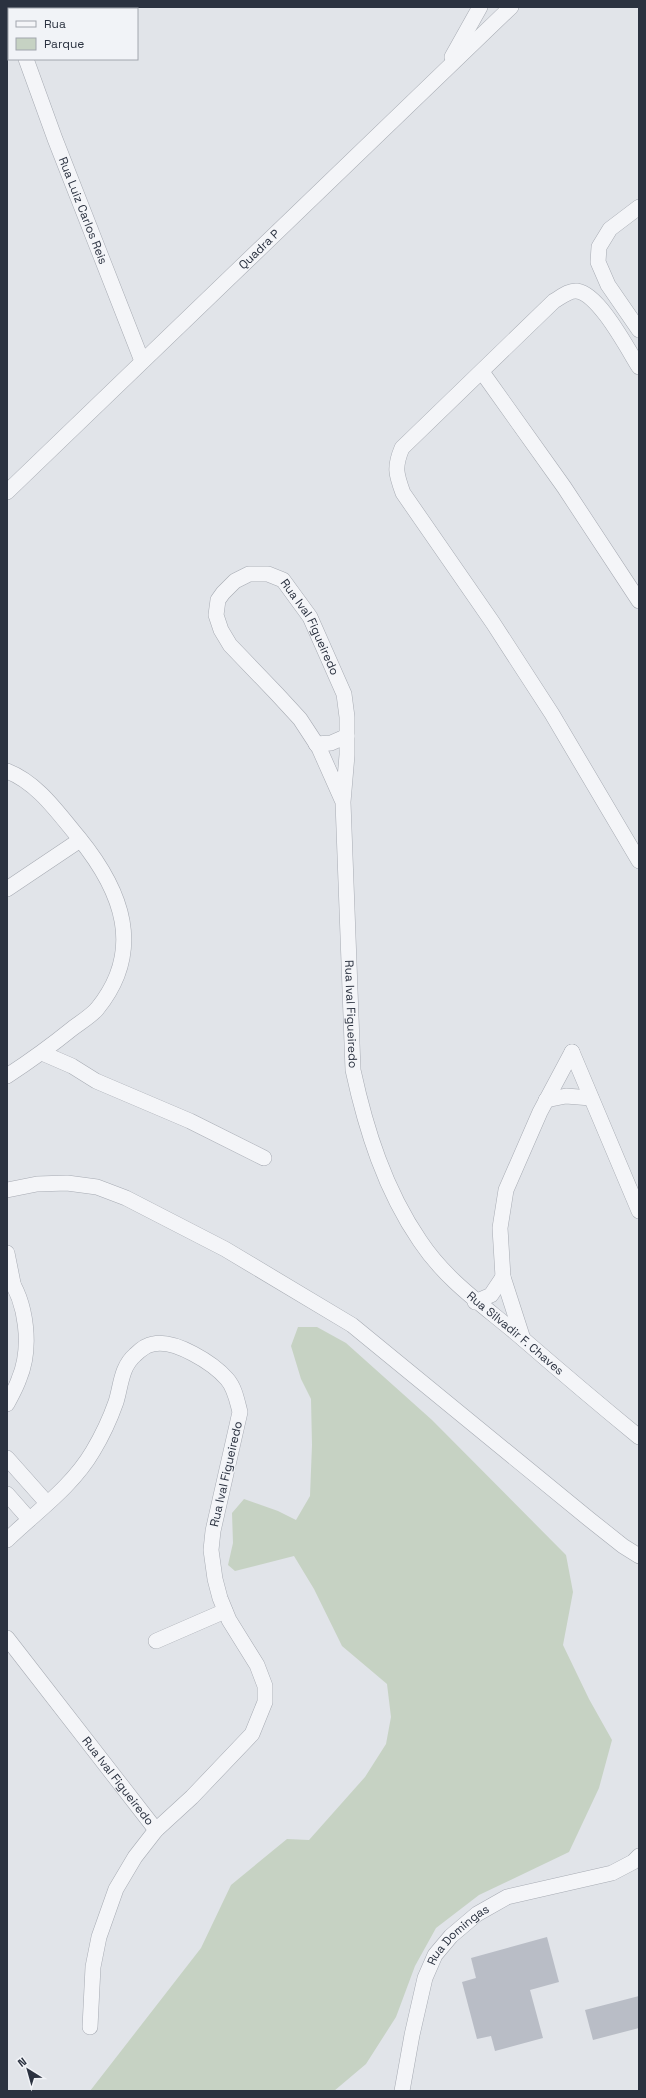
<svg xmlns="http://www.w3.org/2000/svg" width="646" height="2098" viewBox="0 0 646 2098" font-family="'Space Grotesk',sans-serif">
<rect width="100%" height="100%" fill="#e1e4e9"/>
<path fill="#c6d2c3" d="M298,1327H317L346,1343L432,1420L566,1555L573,1592L563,1645L589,1699L612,1740L599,1788L569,1852L479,1895L436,1928L415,1966L396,2017L366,2064L334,2091H90L201,1948L231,1885L287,1839L309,1840L365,1777L386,1744L391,1717L387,1684L342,1646L314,1589L294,1556L235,1571L228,1565L233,1543L232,1513L244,1499L278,1511L296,1520L310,1496L312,1445L311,1399L301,1379L291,1346Z"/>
<path fill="#b9bdc6" d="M547,1937L559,1982L530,1990L543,2038L495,2051L491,2036L477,2039L462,1982L476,1978L471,1958Z
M639,1996V2028L593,2040L585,2010Z"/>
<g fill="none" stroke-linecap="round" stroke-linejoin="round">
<defs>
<g id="minor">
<path d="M7,7L9,12"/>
<path d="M452,57L480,7"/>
<path id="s1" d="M26,59L55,139L142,361"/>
<path d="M639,207L610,229L599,247L598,262L608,285L639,330"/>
<path d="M639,367C627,348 599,294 577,291C569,290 561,297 554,301L402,448C394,467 396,474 403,493L493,623L552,714L639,861"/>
<path d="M482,372L564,487L639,601"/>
<path id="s2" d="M7,492L511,7"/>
<path d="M316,744L331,743L347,736"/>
<path d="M7,771C38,783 58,813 79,838C122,891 145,950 97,1009C91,1016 81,1022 73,1028C52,1045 30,1061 7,1076"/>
<path id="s3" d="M343,802L319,748L300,719L277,694L230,645L221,630L216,615L218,600L223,593L235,581L249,574H268L283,580L310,617L344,694L347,717V755L343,802L353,1070C366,1130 385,1190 420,1241C448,1283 486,1307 523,1339C561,1372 600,1405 639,1437"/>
<path d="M7,889L80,840"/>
<path d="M572,1052L639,1211"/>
<path d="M42,1053L72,1066L96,1081L190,1121L264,1158"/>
<path d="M546,1100L566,1096L591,1098"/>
<path d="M7,1190L37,1184L67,1183L97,1187L126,1198L225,1249L352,1325L589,1519L623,1546L639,1556"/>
<path d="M7,1253L13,1283"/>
<path d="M7,1275C27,1302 32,1348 19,1379C16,1388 11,1396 7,1404"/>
<path d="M475,1302L491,1295L503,1277"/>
<path d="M523,1339L503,1277L500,1228L506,1190L540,1112L572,1052"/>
<path d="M7,1458L47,1503"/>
<path d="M7,1494L29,1519"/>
<path d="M7,1540C36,1512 72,1487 93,1451C102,1436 110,1419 116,1402C121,1386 121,1367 135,1355C139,1351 146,1345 153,1344C175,1339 213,1363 227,1379C235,1388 237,1401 240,1412L213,1531L211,1550L215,1579L220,1598L229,1620L257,1665L265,1686V1702L252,1734L192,1797L156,1830L135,1857L116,1889L99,1937L93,1967L90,2027"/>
<path id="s4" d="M7,1638L156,1830"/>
<path d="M156,1641L225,1611"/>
<path id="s5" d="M402,2091L412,2035L425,1978L435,1955L451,1936L477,1914L507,1897L612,1873L633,1862L639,1856"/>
</g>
</defs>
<use href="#minor" stroke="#a7abb3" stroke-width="16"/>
<use href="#minor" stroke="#f4f5f8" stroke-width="15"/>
</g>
<g text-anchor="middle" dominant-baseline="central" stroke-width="3" stroke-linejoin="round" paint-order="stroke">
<g font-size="12" fill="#2b3240" stroke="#f1f3f7">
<text stroke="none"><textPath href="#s1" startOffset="162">Rua Luiz Carlos Reis</textPath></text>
<text stroke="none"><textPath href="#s2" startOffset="350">Quadra P</textPath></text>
<text stroke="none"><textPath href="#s3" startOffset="375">Rua Ival Figueiredo</textPath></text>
<text stroke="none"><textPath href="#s3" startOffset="771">Rua Ival Figueiredo</textPath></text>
<text stroke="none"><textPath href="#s3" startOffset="1145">Rua Silvadir F. Chaves</textPath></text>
<text transform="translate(226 1474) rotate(-77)">Rua Ival Figueiredo</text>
<text stroke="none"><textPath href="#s4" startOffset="181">Rua Ival Figueiredo</textPath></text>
<text stroke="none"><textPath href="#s5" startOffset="171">Rua Domingas</textPath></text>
</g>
</g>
<rect width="646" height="2098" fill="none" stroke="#2b3240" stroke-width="16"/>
<rect x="8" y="8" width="130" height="52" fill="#f1f3f7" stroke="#a2a6ae"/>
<rect x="16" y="21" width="20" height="6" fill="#f4f5f8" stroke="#a2a6ae"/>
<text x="44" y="28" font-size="12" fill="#2b3240">Rua</text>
<rect x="16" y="38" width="20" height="12" fill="#c6d2c3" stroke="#a2a6ae"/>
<text x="44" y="48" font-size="12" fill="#2b3240">Parque</text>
<g transform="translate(28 2070) rotate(323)" stroke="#f1f3f7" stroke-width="3" paint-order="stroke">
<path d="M0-3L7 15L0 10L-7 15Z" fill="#2b3240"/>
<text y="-6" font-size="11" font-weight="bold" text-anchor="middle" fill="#2b3240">N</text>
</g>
</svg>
